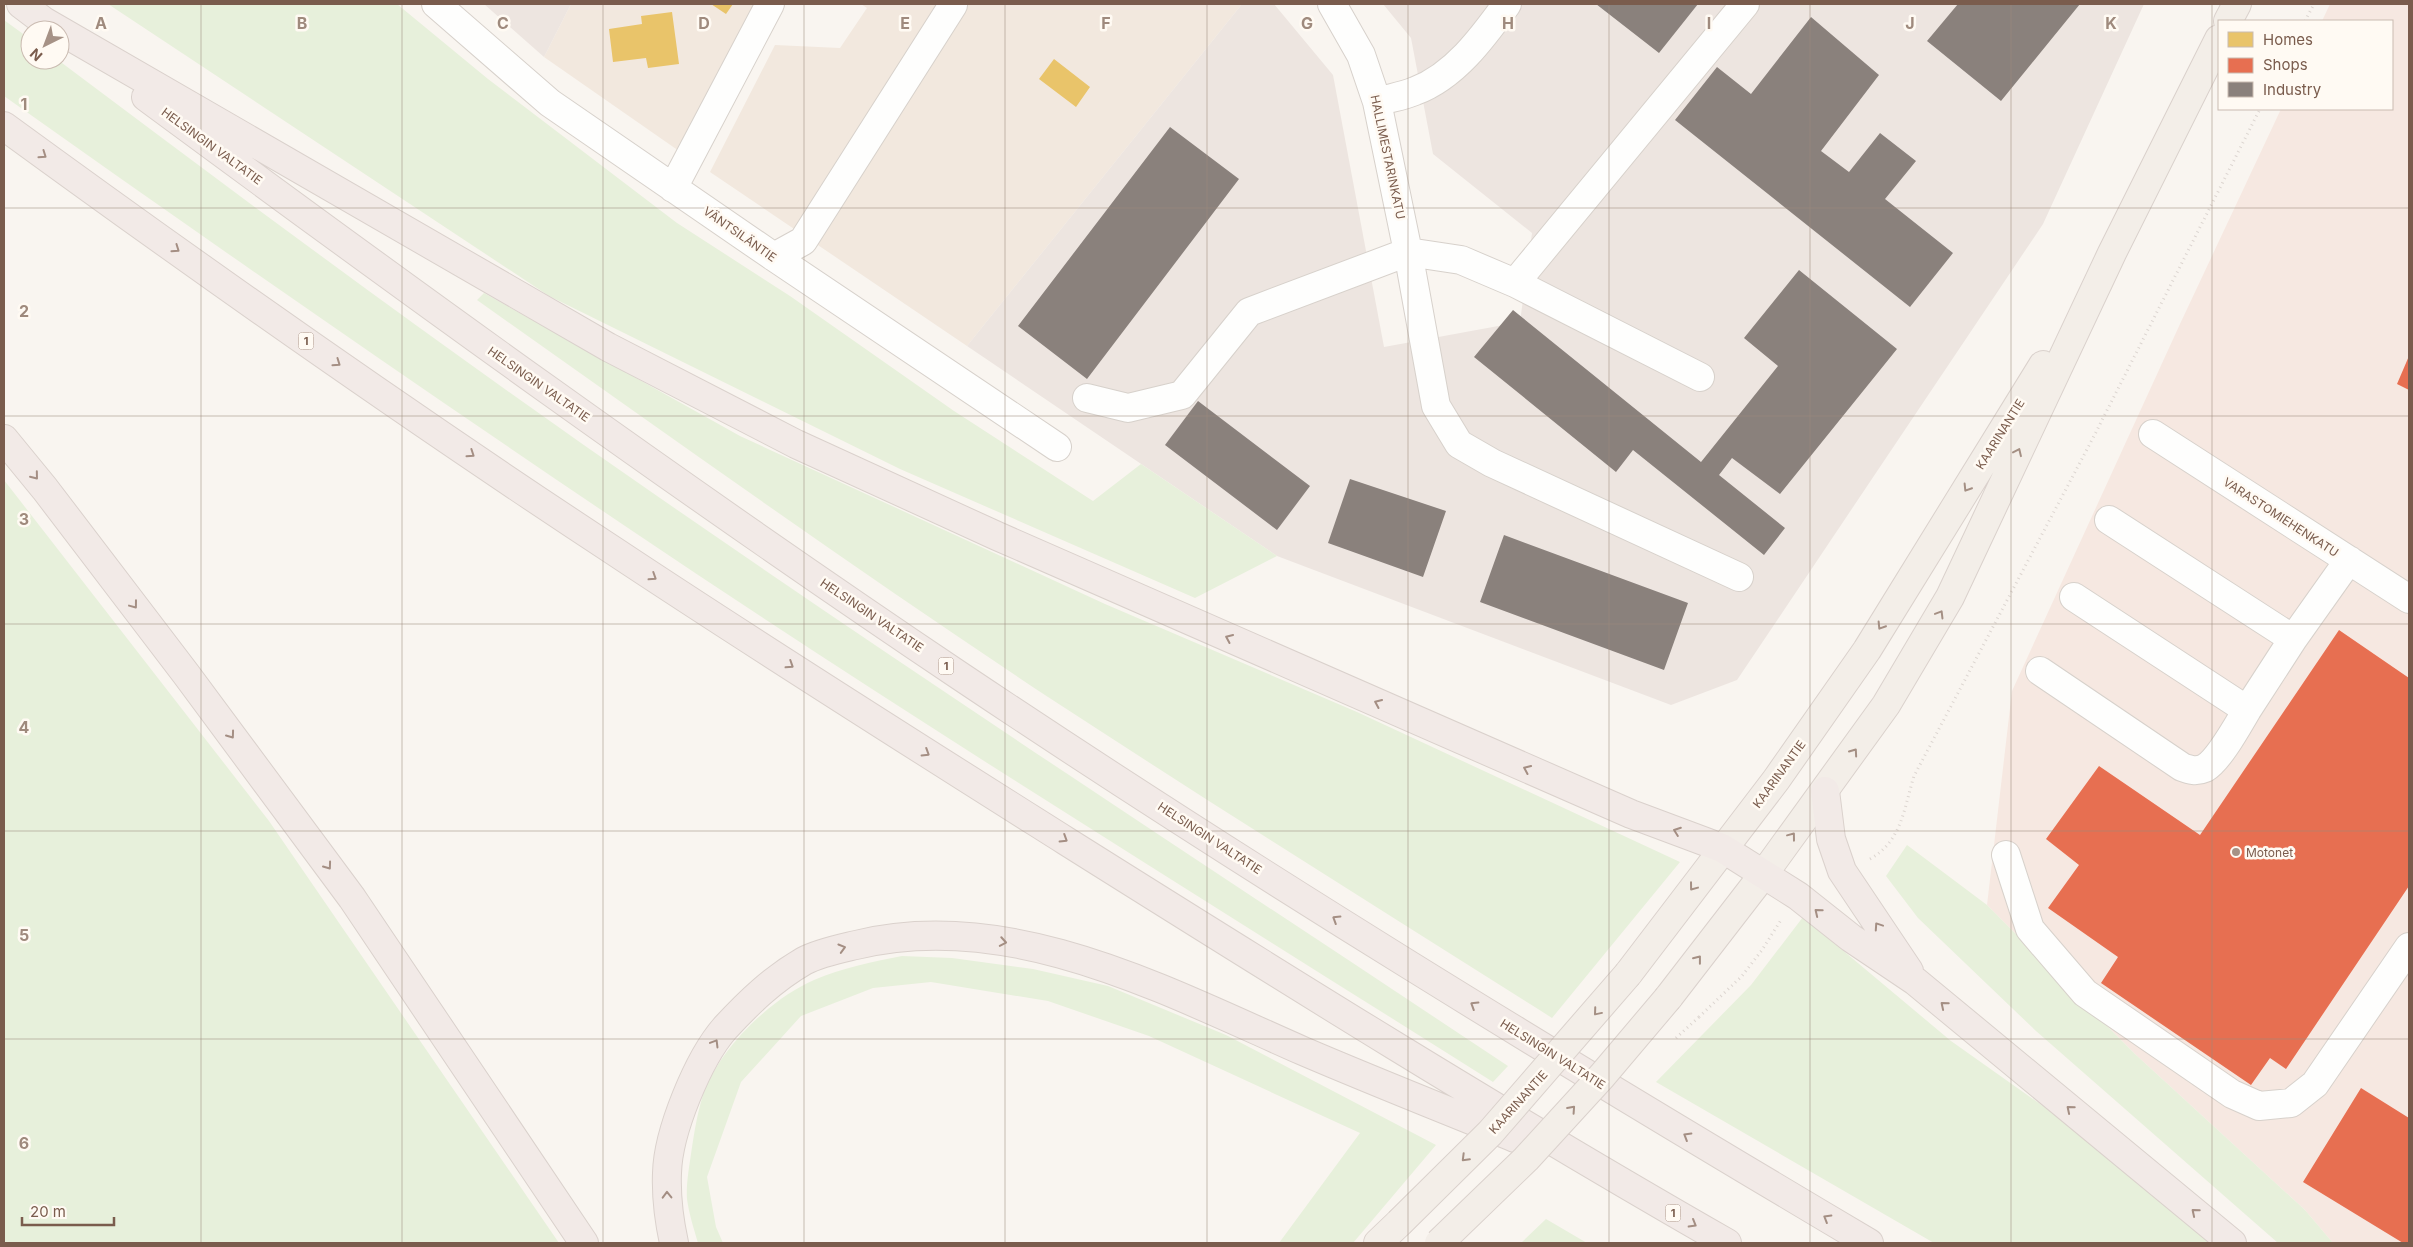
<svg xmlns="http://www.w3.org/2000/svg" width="2413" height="1247" viewBox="0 0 2413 1247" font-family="Inter,sans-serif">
<rect width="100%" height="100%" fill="#f9f5f0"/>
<path fill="#f2e8de" d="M571,4H755L679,151L544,57Z
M861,4H1242L967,346L710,172L775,45L840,48L867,8Z"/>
<path fill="#f6e8e1" d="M2330,4H2409V1243H2333L2305,1210L2135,1054L1987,905L2012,691L2180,324L2281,109H2392V21H2322Z"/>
<path fill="#ede5e0" d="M484,4H571L544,57Z
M1242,4H1274L1333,75L1384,347L1520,322L1532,233L1433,154L1411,38L1383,4H2144L2043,224L1737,680L1671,705L1277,556L967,346Z"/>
<path fill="#e7f0db" d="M108,4H397L488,79L677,223L790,296L954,411L1093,501L1141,464L1277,556L1195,598L900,469L549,296Z
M4,20L30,39V60H58C256,209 456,357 660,498C940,692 1225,878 1508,1066L1493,1082C1205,900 914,721 631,530C420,388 211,243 4,96Z
M484,293L740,436L1105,604L1357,712L1680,862L1552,1018C1384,912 1215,806 1048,697C855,569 666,434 477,300Z
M4,480L269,821L559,1243H4Z
M1907,845L1987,905L2135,1054L2305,1210L2333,1243H2278L2036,1031L1918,918L1886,876Z
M1803,917L1951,1041L2091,1140L2211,1243H1934L1656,1082L1751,985Z
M902,956L952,958L1033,969L1108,986L1226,1035L1436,1145L1353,1243H1279L1360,1133L1149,1036L1048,1001L931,982L873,988L801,1016L741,1082L707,1177L716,1227L723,1243H698C694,1229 689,1214 687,1199C686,1185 689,1168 691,1154C694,1134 697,1114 703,1095C719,1049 770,999 814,980C842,968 872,962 902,956Z
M1546,1219L1587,1243H1521Z"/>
<path fill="#e9c46a" d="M711,4H733L726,14Z
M672,12L679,64L648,68L646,58L613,62L609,29L642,24L641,16Z
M1054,59L1090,87L1076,107L1039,79Z"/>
<path fill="#e76f51" d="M2409,356V390L2397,384Z
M2339,630L2409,678V886L2286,1069L2270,1058L2251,1085L2101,983L2118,957L2048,908L2079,865L2046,839L2099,766L2200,835Z
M2361,1088L2409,1118V1243H2403L2303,1182Z"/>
<path fill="#8a817c" d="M1596,4H1698L1659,53Z
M1958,4H2080L2001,101L1927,41Z
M1811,17L1879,75L1821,151L1849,172L1880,133L1916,161L1885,199L1953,253L1910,307L1675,120L1717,67L1751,94Z
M1170,127L1239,179L1087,379L1018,326Z
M1799,270L1897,349L1780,494L1732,458L1719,475L1785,528L1764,555L1633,450L1616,472L1474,357L1513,310L1701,462L1778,366L1744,338Z
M1198,401L1310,486L1277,530L1165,445Z
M1350,479L1446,511L1423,577L1328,543Z
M1504,535L1688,603L1664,670L1480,602Z"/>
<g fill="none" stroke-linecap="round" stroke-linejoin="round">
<defs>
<path id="minor" d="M436,4L550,103L774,257L1057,447
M1332,4L1361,55L1377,102L1408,252L1436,406L1459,444L1492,463L1739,577
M1377,102C1390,98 1403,96 1415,91C1455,76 1483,37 1507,4
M673,188L770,4
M774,257L803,241L953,5
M1515,283L1745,4
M1087,398L1128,408L1182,395L1249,312L1408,252L1461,260L1515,283L1700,377
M2153,434L2409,599
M2109,520L2293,639
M2040,671L2182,767C2190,770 2196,772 2205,768C2219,760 2238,725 2247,710L2074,597
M2247,710L2293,639L2349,560
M2006,855L2030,929L2085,993L2232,1094L2259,1106L2291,1103L2315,1084L2409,947"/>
<path id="major" d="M2228,21L2237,4
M1628,974L1776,780L1867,650L2043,365
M1668,998L1763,875L1886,705L1950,597L2112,253L2219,39
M1378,1243L1399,1223"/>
<path id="highway" d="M21,4L54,29
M40,19L608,347L796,444L997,536L1631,814L1722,848L1798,896L1851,938L1915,981L2232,1243
M146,97C414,295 683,490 960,676C1257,875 1562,1061 1869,1243
M4,126C204,272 407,415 614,551C763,650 914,745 1066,841C1284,978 1503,1115 1727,1243
M4,439L45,489L186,674L352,898L584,1243
M1825,791L1831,839L1842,871L1909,971
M674,1243C669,1220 666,1197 667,1173C668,1132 698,1059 725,1028C749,1002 773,979 804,961C819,953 839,949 856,945C1010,907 1166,991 1303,1051C1373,1081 1444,1109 1515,1138"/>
</defs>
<use href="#minor" stroke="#d7d1cb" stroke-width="30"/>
<use href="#major" stroke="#dad1cc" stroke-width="30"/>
<use href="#highway" stroke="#dad1cc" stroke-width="30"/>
<path stroke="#dcd5d0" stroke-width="3" stroke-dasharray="1 4" stroke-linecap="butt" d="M2305,21L2314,4
M1870,859C1902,841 1904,808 1914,776L2093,438L2260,109
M1699,1017L1742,976L1762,950L1781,920"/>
<use href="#minor" stroke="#fefefd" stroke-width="28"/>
<use href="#major" stroke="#f3eee8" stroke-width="28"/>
<use href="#highway" stroke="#f2eae7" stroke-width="28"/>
<defs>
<path id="major-bridge" d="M1399,1223L1490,1133L1628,974
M1439,1243L1526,1159L1602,1076L1668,998"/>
</defs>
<use href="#major-bridge" stroke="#dad1cc" stroke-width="30" stroke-linecap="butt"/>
<path stroke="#dcd5d0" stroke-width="3" stroke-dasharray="1 4" stroke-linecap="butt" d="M1676,1038L1699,1017"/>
<use href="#major-bridge" stroke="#f3eee8" stroke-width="28"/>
</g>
<defs><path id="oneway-chevron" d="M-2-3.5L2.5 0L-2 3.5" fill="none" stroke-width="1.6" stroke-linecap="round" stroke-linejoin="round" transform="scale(1.25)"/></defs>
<g stroke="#a48e83">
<use href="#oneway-chevron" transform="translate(43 155) rotate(35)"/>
<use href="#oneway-chevron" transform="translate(176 249) rotate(35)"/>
<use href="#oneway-chevron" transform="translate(337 363) rotate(35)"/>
<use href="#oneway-chevron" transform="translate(471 454) rotate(34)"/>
<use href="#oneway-chevron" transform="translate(35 476) rotate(51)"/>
<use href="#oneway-chevron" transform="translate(653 577) rotate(33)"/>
<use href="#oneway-chevron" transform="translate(134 605) rotate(53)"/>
<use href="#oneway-chevron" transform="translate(1229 638) rotate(-156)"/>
<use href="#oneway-chevron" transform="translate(790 665) rotate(33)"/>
<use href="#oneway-chevron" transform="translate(1378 703) rotate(-156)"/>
<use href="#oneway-chevron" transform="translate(231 735) rotate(54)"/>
<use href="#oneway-chevron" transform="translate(926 753) rotate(32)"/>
<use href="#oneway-chevron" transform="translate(1527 769) rotate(-156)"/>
<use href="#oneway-chevron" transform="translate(1677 831) rotate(-160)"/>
<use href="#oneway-chevron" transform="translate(1064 839) rotate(32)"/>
<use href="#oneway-chevron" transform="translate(328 866) rotate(54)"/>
<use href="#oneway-chevron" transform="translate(1818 912) rotate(-141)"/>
<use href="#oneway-chevron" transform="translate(1336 919) rotate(-148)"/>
<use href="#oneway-chevron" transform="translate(1878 926) rotate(-124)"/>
<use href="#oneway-chevron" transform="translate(1003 942) rotate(10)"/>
<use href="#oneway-chevron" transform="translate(842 948) rotate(-16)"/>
<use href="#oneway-chevron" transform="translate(1474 1005) rotate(-148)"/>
<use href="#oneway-chevron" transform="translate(1944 1005) rotate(-140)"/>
<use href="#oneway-chevron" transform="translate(715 1043) rotate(-59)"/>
<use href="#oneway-chevron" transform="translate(2070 1109) rotate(-140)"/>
<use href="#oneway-chevron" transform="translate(1687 1136) rotate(-149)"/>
<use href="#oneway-chevron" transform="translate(667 1195) rotate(-91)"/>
<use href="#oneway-chevron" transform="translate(2195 1212) rotate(-140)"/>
<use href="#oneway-chevron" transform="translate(1827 1218) rotate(-149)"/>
<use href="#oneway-chevron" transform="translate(1693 1224) rotate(30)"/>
</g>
<g stroke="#a48f83">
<use href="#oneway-chevron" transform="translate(2018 452) rotate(-65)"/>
<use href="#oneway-chevron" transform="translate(1967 488) rotate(122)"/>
<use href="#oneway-chevron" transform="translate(1940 614) rotate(-59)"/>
<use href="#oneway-chevron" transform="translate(1881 626) rotate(122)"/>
<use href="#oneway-chevron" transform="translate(1854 752) rotate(-55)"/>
<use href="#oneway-chevron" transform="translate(1792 836) rotate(-53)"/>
<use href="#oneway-chevron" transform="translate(1693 887) rotate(127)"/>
<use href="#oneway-chevron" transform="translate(1698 959) rotate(-52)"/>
<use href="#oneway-chevron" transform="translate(1597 1012) rotate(130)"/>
<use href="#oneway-chevron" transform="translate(1572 1109) rotate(-48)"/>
<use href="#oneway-chevron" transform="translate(1465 1158) rotate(135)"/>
</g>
<path fill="none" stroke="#9f8a7d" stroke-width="1" stroke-opacity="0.55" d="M201,4V1243M402,4V1243M603,4V1243M804,4V1243M1005,4V1243M1207,4V1243M1408,4V1243M1609,4V1243M1810,4V1243M2011,4V1243M2212,4V1243M4,208H2409M4,416H2409M4,624H2409M4,831H2409M4,1039H2409"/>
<circle fill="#a69286" stroke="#fffaf3" stroke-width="2" cx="2236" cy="852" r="5"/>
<g text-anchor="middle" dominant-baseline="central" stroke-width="5" stroke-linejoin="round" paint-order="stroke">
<g fill="#fffaf3" stroke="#a28b7f" stroke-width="1">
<rect x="298.5" y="332.5" width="15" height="17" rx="4"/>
<rect x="938.5" y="657.5" width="15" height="17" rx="4"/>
<rect x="1665.5" y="1204.5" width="15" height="17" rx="4"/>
</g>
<g font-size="11" font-weight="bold" fill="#7a5c4d">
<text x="306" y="341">1</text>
<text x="946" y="666">1</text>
<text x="1673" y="1213">1</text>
</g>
<g font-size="12" fill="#7a5c4d" stroke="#fffaf3">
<text transform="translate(212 146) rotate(36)">HELSINGIN VALTATIE</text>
<text transform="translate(1388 157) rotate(78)">HALLIMESTARINKATU</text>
<text transform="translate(740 234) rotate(35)">VÄNTSILÄNTIE</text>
<text transform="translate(539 384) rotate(35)">HELSINGIN VALTATIE</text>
<text transform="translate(2000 434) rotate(-58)">KAARINANTIE</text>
<text transform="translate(2281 517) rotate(33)">VARASTOMIEHENKATU</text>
<text transform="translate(872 615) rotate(34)">HELSINGIN VALTATIE</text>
<text transform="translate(1779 774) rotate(-54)">KAARINANTIE</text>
<text transform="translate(1210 838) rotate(33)">HELSINGIN VALTATIE</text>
<text transform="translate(1553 1054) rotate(32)">HELSINGIN VALTATIE</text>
<text transform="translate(1518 1102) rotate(-48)">KAARINANTIE</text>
</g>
<g font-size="12" fill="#7a5c4d" stroke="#fffaf3" text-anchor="start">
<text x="2246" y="852">Motonet</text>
</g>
</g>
<g font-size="16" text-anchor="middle" font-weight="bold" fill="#9f8a7d" stroke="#fffaf3" stroke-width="5" stroke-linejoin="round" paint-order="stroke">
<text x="101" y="29">A</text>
<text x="302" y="29">B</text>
<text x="503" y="29">C</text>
<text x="704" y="29">D</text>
<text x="905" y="29">E</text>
<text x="1106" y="29">F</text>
<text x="1307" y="29">G</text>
<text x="1508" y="29">H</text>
<text x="1709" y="29">I</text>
<text x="1910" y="29">J</text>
<text x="2111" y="29">K</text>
<text x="24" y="110">1</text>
<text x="24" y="317">2</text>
<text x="24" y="525">3</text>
<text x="24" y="733">4</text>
<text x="24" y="941">5</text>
<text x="24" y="1149">6</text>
</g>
<rect width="2413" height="1247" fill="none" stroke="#7a5c4d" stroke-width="10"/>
<rect x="2218" y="20" width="175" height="90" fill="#fffaf3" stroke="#cabbb1"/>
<rect x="2228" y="32" width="25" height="15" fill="#e9c46a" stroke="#cabbb1"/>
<text x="2263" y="45" font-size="15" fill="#7a5c4d">Homes</text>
<rect x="2228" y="58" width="25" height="15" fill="#e76f51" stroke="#cabbb1"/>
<text x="2263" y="70" font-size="15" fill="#7a5c4d">Shops</text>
<rect x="2228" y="82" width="25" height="15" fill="#8a817c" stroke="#cabbb1"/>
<text x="2263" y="95" font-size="15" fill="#7a5c4d">Industry</text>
<g transform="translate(45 45) rotate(222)"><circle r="24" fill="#fffaf3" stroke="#cabbb1"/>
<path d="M0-4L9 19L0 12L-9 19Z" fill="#a69286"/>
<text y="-8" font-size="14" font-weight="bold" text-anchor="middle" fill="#7a5c4d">N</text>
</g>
<path d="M22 1217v8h92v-8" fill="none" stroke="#7a5c4d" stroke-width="2.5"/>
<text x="30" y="1217" font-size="15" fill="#7a5c4d" stroke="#fffaf3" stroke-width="4" paint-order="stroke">20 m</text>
</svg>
